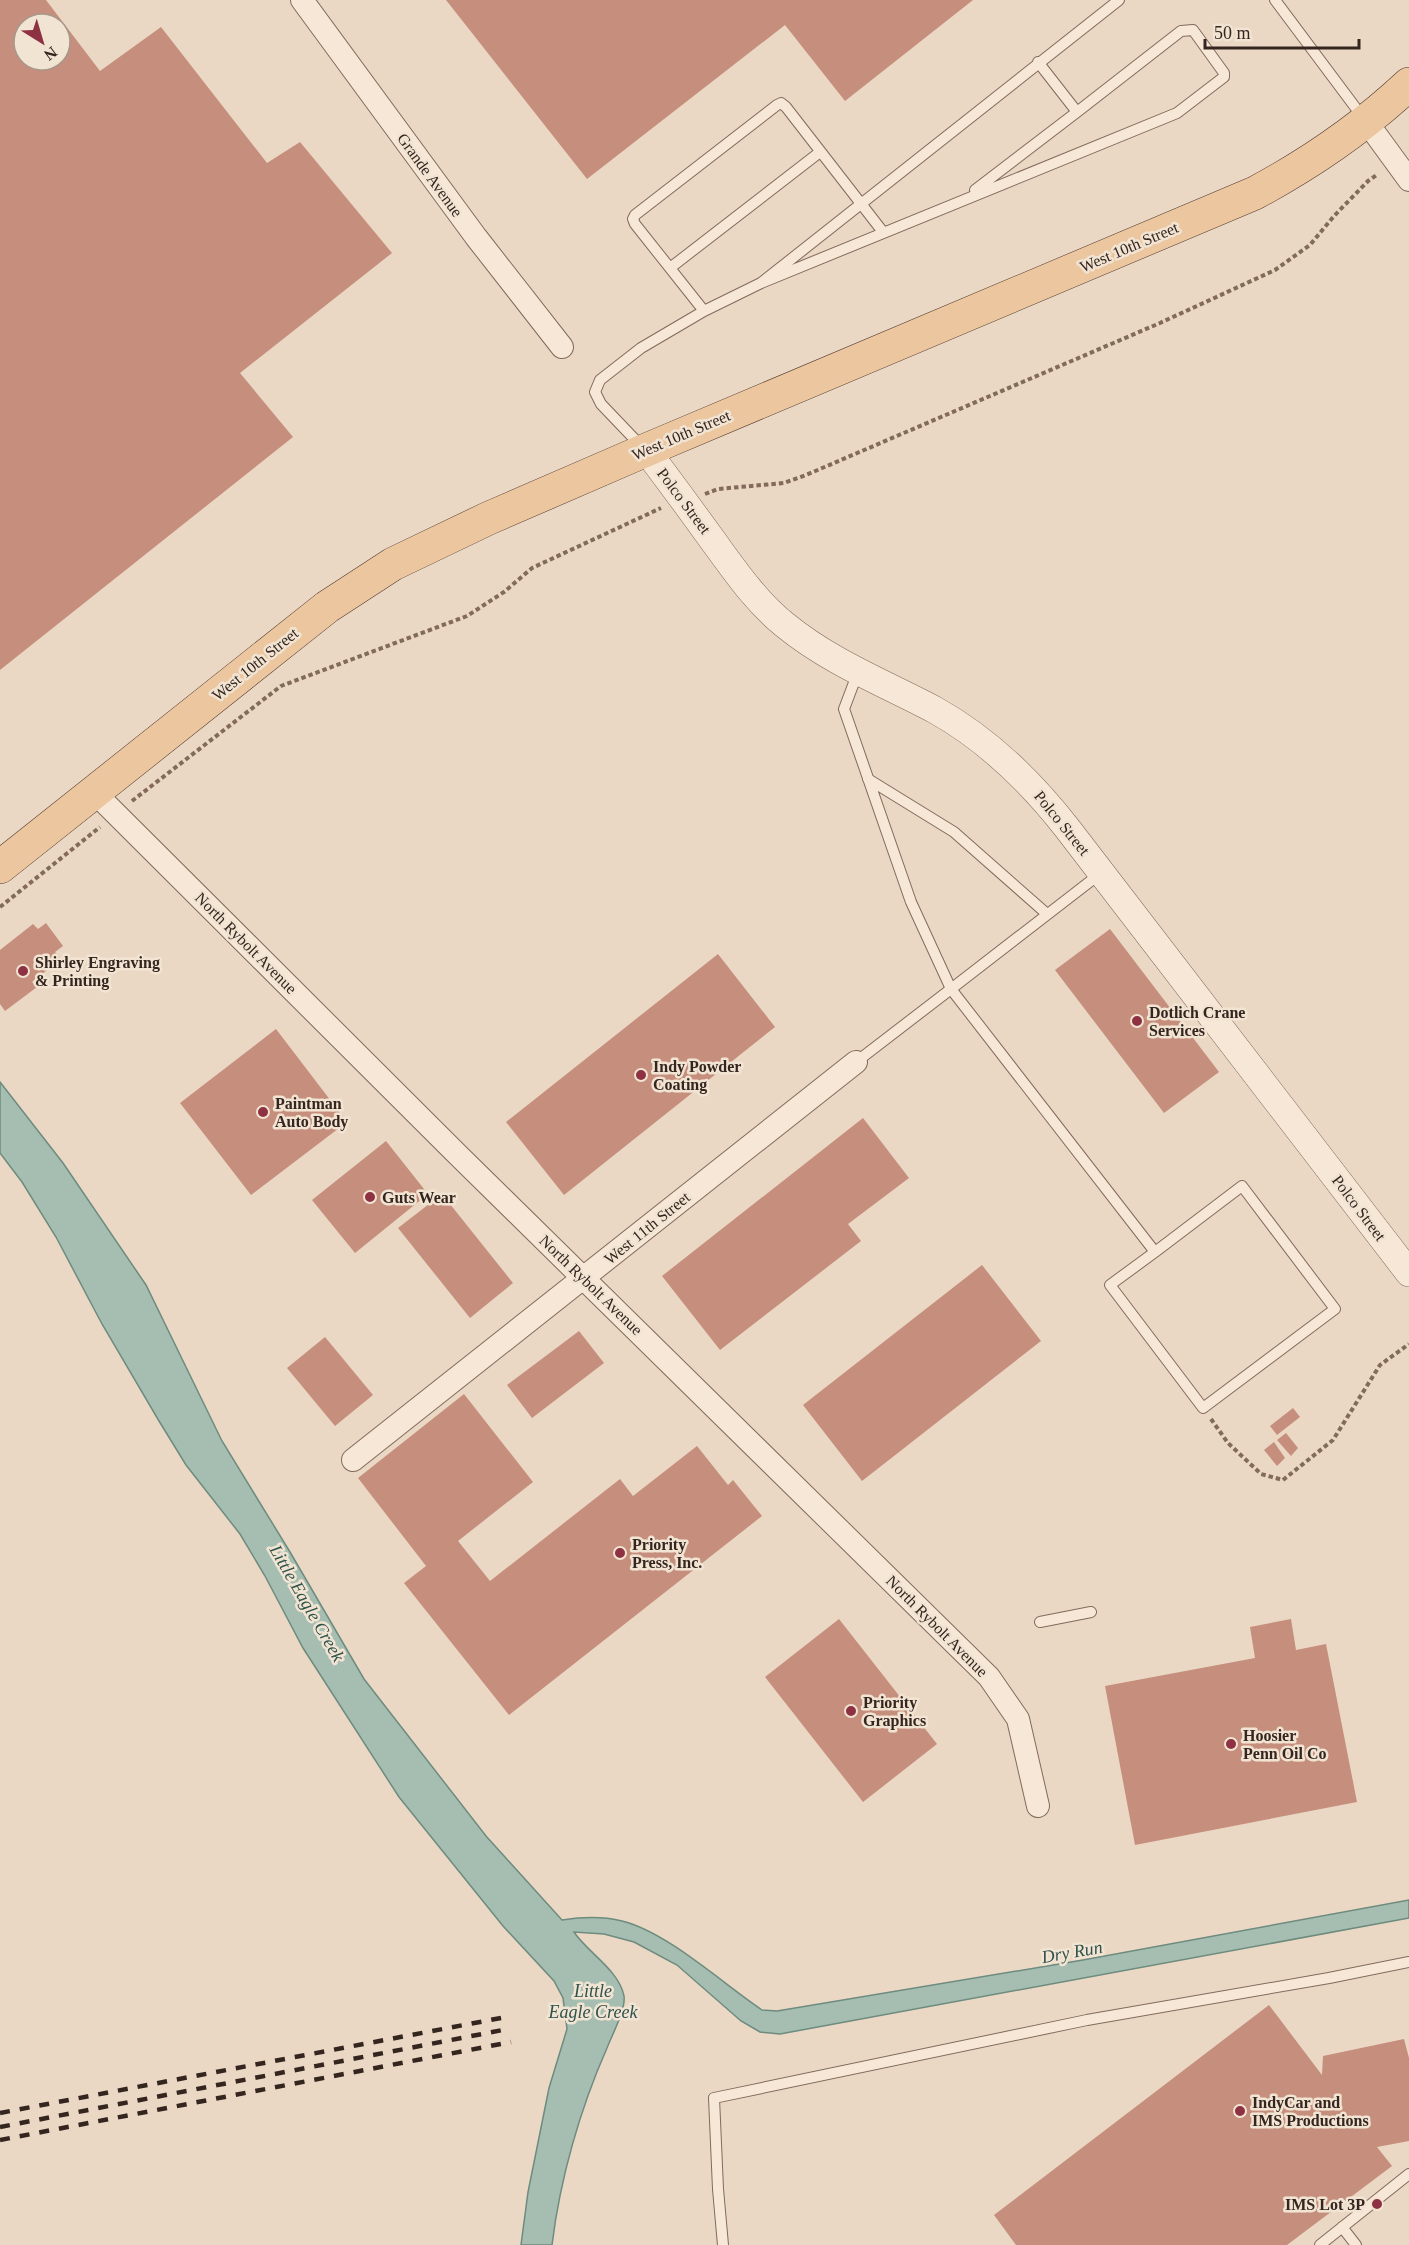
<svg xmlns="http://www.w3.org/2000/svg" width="1409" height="2245" viewBox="0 0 1409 2245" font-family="Georgia,serif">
<rect width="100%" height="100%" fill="#ead8c4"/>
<path fill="#a6beb2" stroke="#6d8b7e" stroke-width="1.5" d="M0,1082L63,1163L146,1285L222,1441L290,1552L364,1679L486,1836L562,1920C582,1917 602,1916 622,1921C667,1932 722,1983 762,2010L777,2011L1083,1960L1409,1900V1918L780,2034L760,2032L741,2021L677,1965L634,1942L604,1934L574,1932C587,1952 619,1970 624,1996C626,2009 612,2035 607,2048C580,2109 560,2179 552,2245H521L528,2192L549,2088L567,2029L563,1998L554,1981L503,1926L399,1797L303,1648L265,1576L240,1534L186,1465L159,1421L102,1324L56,1237L22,1182L0,1153Z"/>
<path fill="#c68e7d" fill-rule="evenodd" d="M0,0H46L100,71L161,27L267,163L300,142L392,253L240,373L293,437L0,670ZM24,24H60V60H24Z
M446,0H973L845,101L785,25L587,179Z
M46,923L63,946L55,952L61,959L32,982L37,987L5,1011L0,1004V950L33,924L38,929Z
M1110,929L1219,1072L1164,1113L1055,970Z
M718,954L775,1027L564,1195L506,1122Z
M276,1029L347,1122L251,1195L180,1103Z
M863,1118L909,1178L848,1224L861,1241L720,1350L662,1276Z
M386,1141L428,1194L355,1253L312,1200Z
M442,1194L513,1283L470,1318L398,1228Z
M982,1265L1041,1341L862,1481L803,1405Z
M579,1331L604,1363L532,1418L507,1385Z
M325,1337L373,1395L335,1426L287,1368Z
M464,1394L533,1482L458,1541L490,1581L620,1479L633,1496L697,1446L728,1485L733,1480L762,1516L509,1715L404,1583L426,1566L358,1478Z
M1293,1408L1300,1417L1277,1435L1270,1426Z
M1286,1433L1298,1448L1291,1456L1277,1440Z
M1274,1442L1285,1458L1277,1466L1264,1450Z
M839,1619L937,1744L863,1802L765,1677Z
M1291,1619L1296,1650L1326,1644L1357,1802L1135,1845L1105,1686L1255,1658L1250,1627Z
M1269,2005L1322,2075L1323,2056L1404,2039L1409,2058V2141L1377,2147L1392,2166L1287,2245H1016L994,2215Z"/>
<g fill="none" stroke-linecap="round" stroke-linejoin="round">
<defs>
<path id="service" d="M1275,0L1364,119
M975,190L1077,112
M670,268L820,152
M761,283L1177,113L1224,77V73L1193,30L1181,31L1077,112L1038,62
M704,311L635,224L633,219L635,215L777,105L781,103L786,107L883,232
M643,448L601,404L595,392L600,380L641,348L704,311L761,283L1119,0
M858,672L844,709L911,902L951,989L1101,873
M868,779L954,832L1047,914
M856,1062L951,989L1155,1252L1242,1186L1335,1309L1203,1408L1110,1285L1155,1252
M1040,1622L1091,1612
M1342,2227L1356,2245
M723,2245L718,2189L714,2098L1087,2020L1329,1978L1409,1962
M1320,2245L1409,2174"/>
<path id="minor" d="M302,0L476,237L562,347
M1366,121L1409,180
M95,793L458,1155L989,1677L1018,1719L1038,1806
M353,1460L856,1062"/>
<path id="tertiary" d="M646,450C668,479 690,509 711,538C733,568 755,601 785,625C830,662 884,683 935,710C987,739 1031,782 1067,828L1409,1273"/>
<path id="primary" d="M0,867L327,607L393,564L489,518L646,450L1255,193C1311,163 1362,128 1409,84"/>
</defs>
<use href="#service" stroke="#836a5c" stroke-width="12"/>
<use href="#minor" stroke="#836a5c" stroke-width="24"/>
<use href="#tertiary" stroke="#836a5c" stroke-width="28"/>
<use href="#primary" stroke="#513a30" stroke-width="34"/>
<path stroke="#836a5c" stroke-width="4" stroke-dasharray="4.5 3" stroke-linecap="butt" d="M705,494L718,489L784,483L806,475L1160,323L1275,270L1310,245L1334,216L1368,181L1378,174
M132,801L281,686L467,616L504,592L532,568L661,508
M0,907L100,827
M1211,1419L1228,1443L1261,1474L1283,1480L1333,1440L1380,1365L1409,1344"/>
<use href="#service" stroke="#f6e7d6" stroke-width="10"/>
<use href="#minor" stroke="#f6e7d6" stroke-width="22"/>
<use href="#tertiary" stroke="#f6e7d6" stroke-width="27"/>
<use href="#primary" stroke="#ebc69f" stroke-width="33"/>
<path stroke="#35251f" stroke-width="4.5" stroke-dasharray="10 10" stroke-linecap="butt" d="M0,2113L506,2017
M0,2127L508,2029
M0,2140L511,2042"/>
</g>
<g fill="#8e3142" stroke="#f2e4d3" stroke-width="2">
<circle cx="23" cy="971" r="6"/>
<circle cx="1137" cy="1021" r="6"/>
<circle cx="641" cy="1075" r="6"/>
<circle cx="263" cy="1112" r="6"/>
<circle cx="370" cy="1197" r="6"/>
<circle cx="620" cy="1553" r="6"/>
<circle cx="851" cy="1711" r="6"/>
<circle cx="1231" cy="1744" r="6"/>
<circle cx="1240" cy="2111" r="6"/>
<circle cx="1377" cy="2204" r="6"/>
</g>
<g text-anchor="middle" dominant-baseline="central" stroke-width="5" stroke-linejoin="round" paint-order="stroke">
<g font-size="16" fill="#35251f" stroke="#f2e4d3">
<text transform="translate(430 175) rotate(54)">Grande Avenue</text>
<text transform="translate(1129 247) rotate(-23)">West 10th Street</text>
<text transform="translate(681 435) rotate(-23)">West 10th Street</text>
<text transform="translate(684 501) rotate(53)">Polco Street</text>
<text transform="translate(255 664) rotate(-39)">West 10th Street</text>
<text transform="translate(1062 823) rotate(51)">Polco Street</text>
<text transform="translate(246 943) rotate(45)">North Rybolt Avenue</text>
<text transform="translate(1359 1208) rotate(53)">Polco Street</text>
<text transform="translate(647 1228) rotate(-39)">West 11th Street</text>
<text transform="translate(591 1285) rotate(44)">North Rybolt Avenue</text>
<text transform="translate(937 1626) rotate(45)">North Rybolt Avenue</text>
</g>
<g font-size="16" font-weight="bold" fill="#35251f" stroke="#f2e4d3" text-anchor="start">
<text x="35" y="962">Shirley Engraving<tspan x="35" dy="18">&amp; Printing</tspan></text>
<text x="1149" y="1012">Dotlich Crane<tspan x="1149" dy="18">Services</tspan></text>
<text x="653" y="1066">Indy Powder<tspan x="653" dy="18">Coating</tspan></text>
<text x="275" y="1103">Paintman<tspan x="275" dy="18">Auto Body</tspan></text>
<text x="382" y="1197">Guts Wear</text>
<text x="632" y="1544">Priority<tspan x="632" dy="18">Press, Inc.</tspan></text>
<text x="863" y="1702">Priority<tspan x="863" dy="18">Graphics</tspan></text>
<text x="1243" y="1735">Hoosier<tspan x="1243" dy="18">Penn Oil Co</tspan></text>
<text x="1252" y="2102">IndyCar and<tspan x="1252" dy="18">IMS Productions</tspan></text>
<text x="1365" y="2204" text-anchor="end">IMS Lot 3P</text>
</g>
<g font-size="18" font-style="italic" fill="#2f534b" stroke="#f2e4d3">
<text transform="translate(307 1603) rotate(60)">Little Eagle Creek</text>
<text transform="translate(1072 1952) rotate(-10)">Dry Run</text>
<text x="593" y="1991">Little<tspan x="593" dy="21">Eagle Creek</tspan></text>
</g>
</g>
<g transform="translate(42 42) rotate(143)"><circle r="28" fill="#f2e4d3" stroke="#a6988b" stroke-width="1.5"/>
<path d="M0-4.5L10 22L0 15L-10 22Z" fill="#8e3142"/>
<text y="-9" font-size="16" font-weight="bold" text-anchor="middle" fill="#35251f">N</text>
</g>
<path d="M1205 39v9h154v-9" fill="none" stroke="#35251f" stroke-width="3"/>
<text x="1214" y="39" font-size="18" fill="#35251f" stroke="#f2e4d3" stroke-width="4.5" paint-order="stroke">50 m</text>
</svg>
